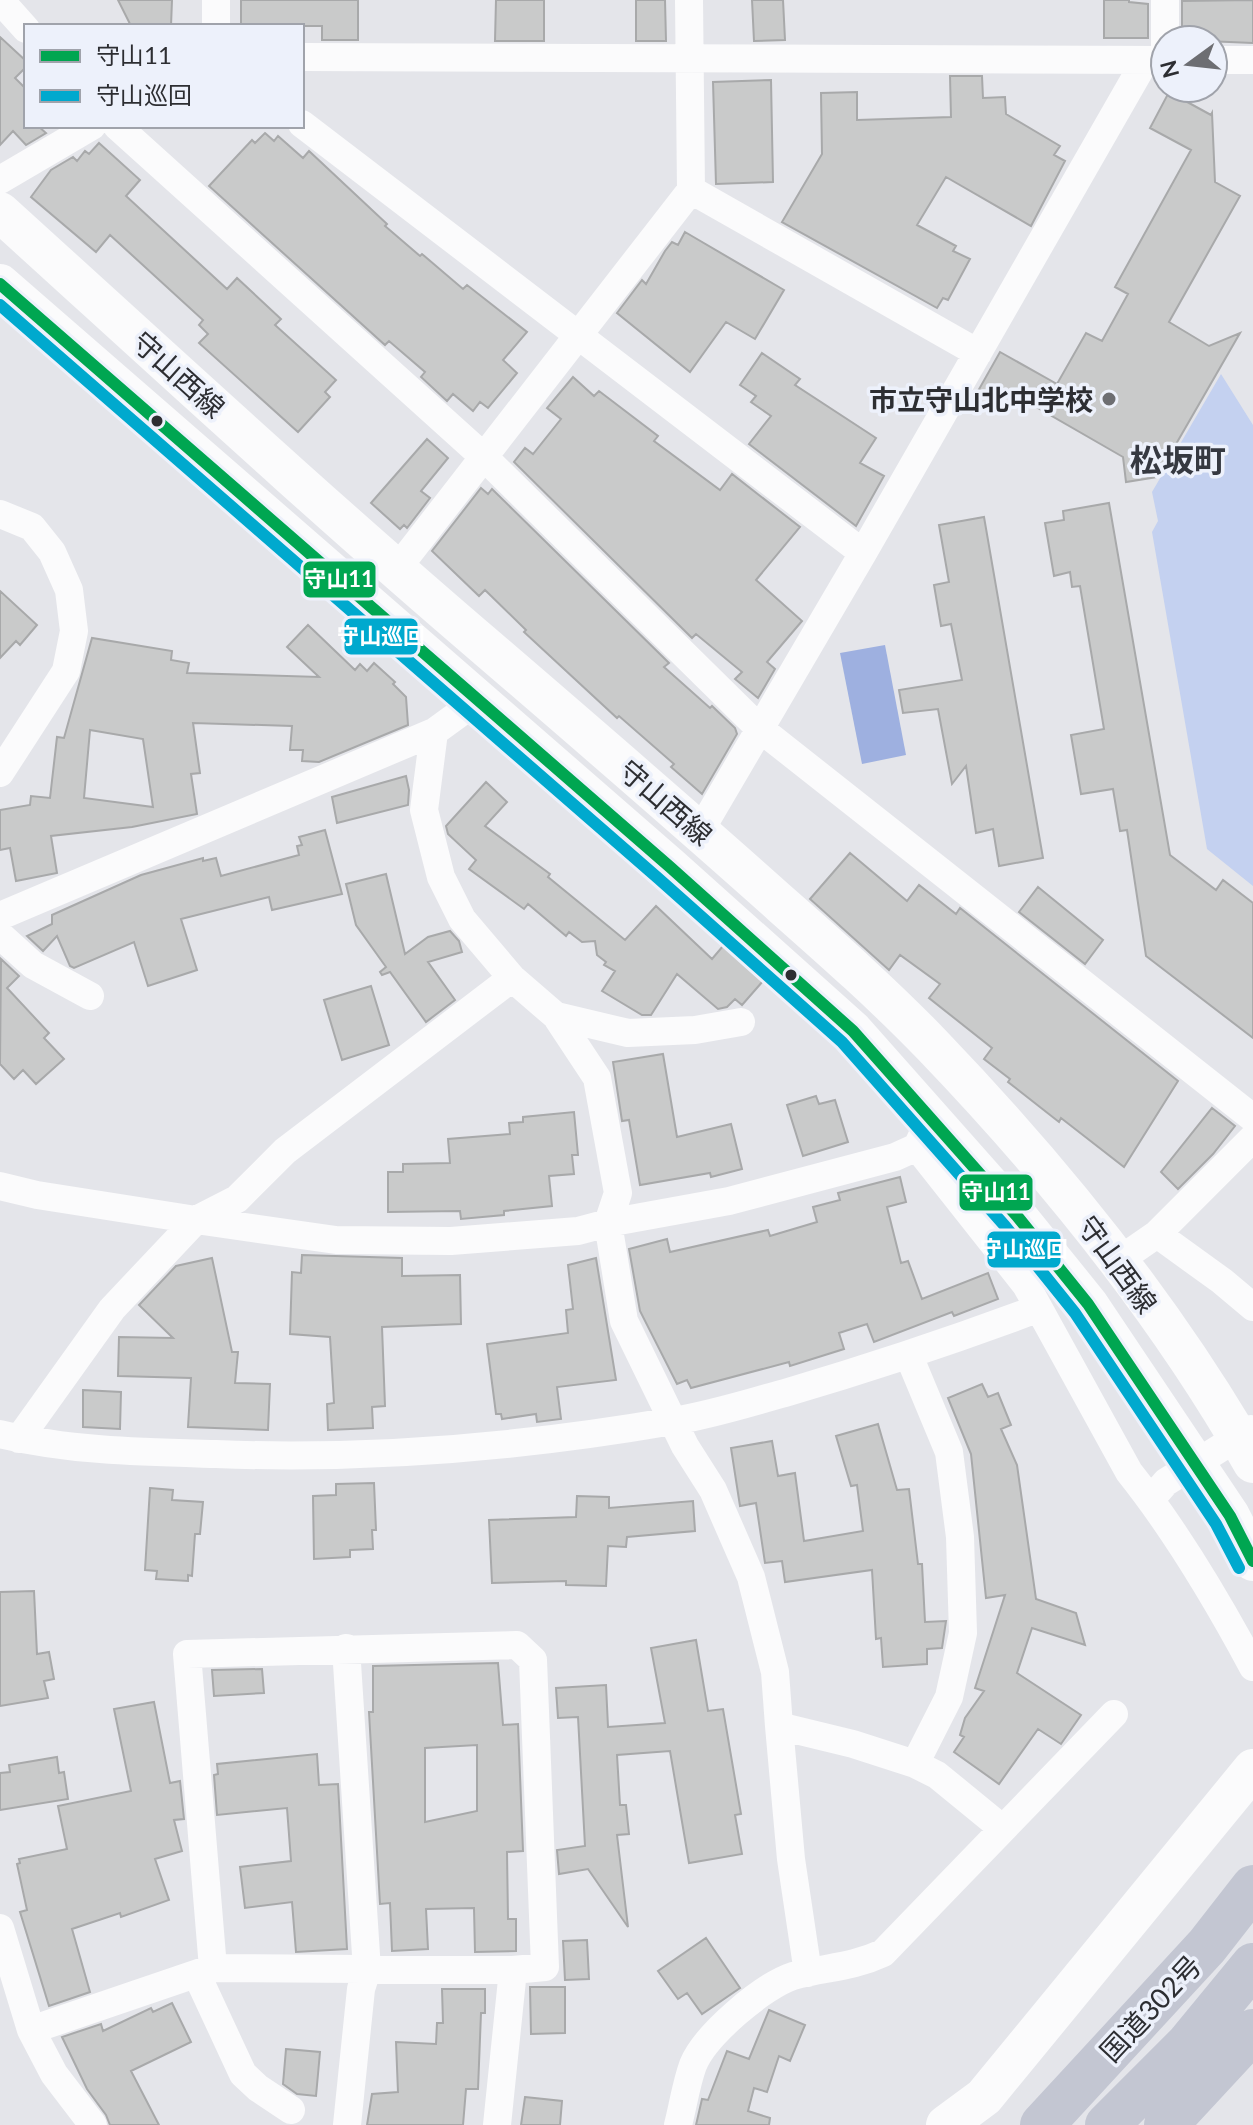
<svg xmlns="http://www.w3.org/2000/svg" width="1253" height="2125" viewBox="0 0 1253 2125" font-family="Lato,'Noto Sans JP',sans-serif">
<rect width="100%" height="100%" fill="#e4e5ea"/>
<path fill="#c4d1f0" d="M1221,374L1253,425V886L1207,849L1152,532L1158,521L1152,492Z"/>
<path fill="#9eb0e0" d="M885,645L906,755L862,764L840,653Z"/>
<path fill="#c9caca" stroke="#a8a9aa" stroke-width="2" fill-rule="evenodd" d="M118,0H172L171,26H131Z
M241,0H358V40H322V26H241Z
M496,0H544V41H495Z
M636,0H665L666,41H636Z
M752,0H783L785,40L754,41Z
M1104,0H1129V2L1148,4V38H1104Z
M1253,0V43L1182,40V1Z
M0,37L26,61V67L15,78L26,89V126H38L46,133L26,145L13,131L0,145Z
M950,76H982L983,98L1005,97L1006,114L1060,146L1054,155L1065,161L1031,226L946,177L917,225L956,246L953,251L970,259L948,300L943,298L937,308L782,222L822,154L821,93L857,92V120L951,117Z
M771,80L773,182L716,184L713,82Z
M1169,92L1211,115L1212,113L1215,182L1240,196L1169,322L1209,346L1240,333L1157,477L1126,482L1123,457L1029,403L1027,407L1005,394L1000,403L978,391L1000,352L1057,384L1086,333L1102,341L1128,294L1115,287L1191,150L1150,128Z
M265,133L274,141L278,136L303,158L309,151L387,224L385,226L420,256L422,254L463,289L467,285L527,332L503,360L517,373L488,408L480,402L473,411L453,394L447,401L421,377L425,372L389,341L385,345L209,186L252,140L255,143Z
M99,143L140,180L126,196L227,289L237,278L281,319L275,325L336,380L325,392L330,397L298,432L199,343L208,334L199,325L203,320L110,235L96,252L31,197L51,170L73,157L77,161L85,151L89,154Z
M685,232L784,290L755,339L726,322L690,372L617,313L642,280L646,284L665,251L672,242L678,245Z
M762,353L800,379L795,385L876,438L860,463L884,476L856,526L749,444L771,416L751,402L756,396L740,385Z
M573,377L594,396L599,391L658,436L654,441L720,490L732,474L800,527L756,580L802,621L767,662L775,669L758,698L735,679L742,672L696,634L692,638L514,462L525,448L533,454L561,419L547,408Z
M427,439L448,458L421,491L430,498L407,528L404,525L400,529L371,503Z
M481,488L488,494L492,489L669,663L664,667L710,708L712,706L735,728L737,734L702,794L671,767L674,764L619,716L617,718L524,632L526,630L485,590L479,596L432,551Z
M1109,503L1170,855L1216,890L1223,880L1253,903V1038L1146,956L1127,830L1120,831L1113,789L1081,794L1071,735L1104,729L1080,586L1072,587L1070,572L1054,576L1045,523L1064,520L1063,511Z
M984,517L1043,858L999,866L993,829L976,833L966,766L952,784L938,709L903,713L899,690L962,680L951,624L941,626L934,585L949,582L939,525Z
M0,591L37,625L20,645L16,641L0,658Z
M308,625L355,670L360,664L367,671L374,663L395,682L393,684L406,697L408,725L319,762L302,761L303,750H290L292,726L193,723L200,773L191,774L197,814L132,827L51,836L57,873L16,881L10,848L0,850V810L30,805L31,796L50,798L57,737L64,738L92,638L172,651L171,660L189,663L187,673L319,677L287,647ZM90,730L143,739L153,807L84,798Z
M406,776L409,790L408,805L337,823L332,797Z
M486,782L507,802L485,826L550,874L548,877L625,940L656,906L712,959L723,946L763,981L742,1005L735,999L727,1007L718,1009L677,974L651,1015H642L602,991L615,971L604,965L606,962L597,955L595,941L582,942L569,932L566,936L528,904L524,909L469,869L476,860L448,834L446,826Z
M325,830L342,894L272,910L269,897L181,919L197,970L148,986L134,942L74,968L70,966L57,936L43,951L27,936L52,924V915L141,875L203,858V861L216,858L221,876L299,855L297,846L302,845L299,837Z
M850,853L907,901L919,885L956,914L960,908L1178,1081L1124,1167L1061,1118L1059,1122L1008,1082L1010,1079L984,1059L992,1048L929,998L940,984L900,955L889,970L810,899Z
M386,874L405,954L428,937L450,931L459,941L462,952L428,962L455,1000L426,1022L390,972L382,975L380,972L386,967L356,925L346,884Z
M1038,887L1103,940L1085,964L1019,912Z
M1,959L19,976L7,988L49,1033L44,1038L64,1059L36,1084L23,1070L14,1079L0,1064Z
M371,986L389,1045L342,1060L324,1000Z
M663,1054L677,1137L731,1124L742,1169L711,1177L710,1173L640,1185L629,1120L622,1121L613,1062Z
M816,1096L819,1104L835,1100L848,1142L803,1156L787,1105Z
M1212,1108L1235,1126L1213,1154L1178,1189L1161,1172Z
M574,1112L578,1155H572L574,1174L549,1176L552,1206L504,1211V1215L461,1219L460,1211L388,1212V1172H403V1164L450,1163L448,1139L510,1134L509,1123L523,1122V1117Z
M900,1177L906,1202L887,1207L901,1263L908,1261L922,1299L988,1273L998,1299L954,1316L952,1312L874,1342L867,1324L839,1333L844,1349L790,1366L789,1362L691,1388L687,1380L677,1384L640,1311L629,1249L667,1239L670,1252L768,1230L770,1236L817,1222L813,1207L840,1200L838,1193Z
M302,1255L402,1258V1276L460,1275L461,1324L382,1327L385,1406L372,1407L373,1428L328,1430L327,1404L334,1403L330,1337L290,1334L292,1272L301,1273Z
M212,1258L232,1352H238L235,1383L270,1384L268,1430L188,1427L191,1378L118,1376L119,1337L173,1338L139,1305L176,1266Z
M596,1258L616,1380L557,1387L561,1419L537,1422L536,1414L502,1419L501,1414H496L487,1344L568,1333L566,1310L573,1309L568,1265Z
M982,1384L988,1397L998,1393L1011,1425L1001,1429L1017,1465L1036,1599L1076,1613L1085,1645L1032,1628L1017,1673L1081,1715L1061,1744L1038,1729L999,1784L954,1752L964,1737L960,1735L965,1718L984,1691L975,1688L1005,1595L986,1598L971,1454L948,1398Z
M83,1390L121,1392L120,1429L83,1427Z
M878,1424L897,1490L909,1489L918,1564H922L925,1622L946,1621L942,1648L927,1649V1664L883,1667L881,1638L876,1639L872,1570L785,1582L782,1561L765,1563L756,1503L740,1506L731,1448L772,1441L778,1476L795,1473L804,1541L863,1531L857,1485L851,1486L836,1436Z
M374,1483L376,1530H372L373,1549L350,1550V1557L314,1559L313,1496L336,1495V1484Z
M150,1488L173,1490L172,1500L203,1502L200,1534H195L192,1576L188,1575V1581L156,1579L157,1571L145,1570Z
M577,1496L609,1497V1508L693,1501L695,1531L627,1537L626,1547L608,1546L606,1586L566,1585V1581L492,1583L489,1520L576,1517Z
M34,1591L37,1654L49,1652L54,1679L44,1681L48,1698L0,1706V1592Z
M696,1640L708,1711L723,1709L741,1814L735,1815L742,1854L689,1863L670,1751L617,1755L620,1805H626L629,1834L617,1835L628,1927L588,1869L559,1874L557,1850L585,1846L578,1717L558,1718L556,1688L606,1685L608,1727L665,1723L651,1648Z
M498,1663L503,1725L518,1724L523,1851L507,1852L508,1919H516V1951L475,1952L474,1908L426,1909L428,1949L392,1951L390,1903L380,1904L369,1712H373V1666ZM477,1745V1811L425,1822V1748Z
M262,1669L264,1693L214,1696L212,1670Z
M154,1702L170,1783L180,1781L184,1819L174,1820L182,1851L155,1859L169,1900L121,1917L120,1913L72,1929L90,1992L49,2006L20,1912L27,1910L17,1864L20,1863L19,1859L67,1849L58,1806L131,1791L114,1709Z
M317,1754L319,1785L338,1784L347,1949L296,1952L292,1902L245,1908L240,1867L291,1861L287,1808L217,1815L214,1775L218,1774L217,1764Z
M57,1757L59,1773L64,1772L68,1799L0,1810V1773L10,1772L9,1765Z
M706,1938L740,1988L702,2014L687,1993L678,1999L658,1971Z
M587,1940L589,1979L565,1980L563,1941Z
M530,1987H565V2033L531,2034Z
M442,1989H485V2013H481L478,2089H466L463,2125H367L372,2094L398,2092L396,2042L436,2044L437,2023H443Z
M172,2003L191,2042L131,2071L159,2125H110L106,2115L87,2089L62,2037L101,2024L103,2031L151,2008L153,2012Z
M769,2010L805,2025L790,2061L779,2056L767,2092L754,2088L748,2111L770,2118L769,2125H696L702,2099L708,2100L727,2051L749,2059Z
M286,2049L320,2052L316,2096L297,2094L283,2084Z
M525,2097L562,2101L560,2125H521Z"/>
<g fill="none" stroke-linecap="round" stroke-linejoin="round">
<path stroke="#fbfbfc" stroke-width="28" d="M0,0L26,29
M216,26V0
M302,57L1165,60
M1165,60V0
M1213,60H1253
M302,124L863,553
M117,126L485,458L759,728L1253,1118
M0,180L92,126
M691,190L978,353
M0,514L32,527L52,552L69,590L74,631L66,671L0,773
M396,570L691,190L689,0
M434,732L424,810L441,877L462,919L512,978L556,1016L597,1078L618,1193L608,1223L624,1321L685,1446L713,1490L751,1577L775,1672L779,1726L853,1744L915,1764L949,1697L963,1633L960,1537L949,1452L909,1356
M700,831L863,553L1145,61
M0,916L434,732L478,700
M0,935L33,965L90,996
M556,1016L628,1033L695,1030L741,1022
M917,1147L1026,1285L1129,1472C1177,1532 1217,1600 1253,1667
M0,1186L37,1195L196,1220L336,1240L451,1241L578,1231L608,1223L729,1201L895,1157L917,1147L931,1117
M1157,1234L1222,1281L1253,1307
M1118,1261L1157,1234L1253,1138
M0,1434C70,1451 144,1452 216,1454C369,1460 523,1447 673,1421C711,1415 748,1403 785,1393C870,1368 954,1340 1037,1309
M19,1439L112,1309L196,1220L237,1199L285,1151L512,978
M1151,1499L1166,1482L1251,1429
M346,1648L367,1970L361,1989L347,2125
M779,1726L791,1859L808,1973
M915,1764L937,1775L1003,1829
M0,1928L31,2030L54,2074L93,2125
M197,1975L243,2074L258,2088L291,2110
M31,2030L213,1968L513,1970L545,1967L533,1660L517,1645L187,1654L213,1968
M497,2125L513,1970
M678,2125C683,2106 686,2084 693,2065C705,2035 763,1986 793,1976C825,1967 851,1968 883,1953L1114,1714"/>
<path stroke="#fbfbfc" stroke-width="40" d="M0,212C161,358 321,506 486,647C586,733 685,818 783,906C834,951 885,996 933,1046C1053,1171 1167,1312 1253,1463
M0,284L670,867L853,1031L1017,1216L1088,1304L1230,1516L1253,1561
M946,2125L984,2097L1253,1769"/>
<path stroke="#c3c6d2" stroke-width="44" d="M1042,2125L1207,1946L1253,1887
M1107,2125L1188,2044L1253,1965
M1166,2125L1253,2031"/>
<defs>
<path id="bus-1" d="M0,284L670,867L853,1031L1017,1216L1088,1304L1230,1516L1253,1561"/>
<path id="bus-2" d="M0,305L659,879L842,1042L1005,1226L1075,1313L1216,1524L1239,1568"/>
</defs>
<use href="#bus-1" stroke="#edf1fb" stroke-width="18"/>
<use href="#bus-2" stroke="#edf1fb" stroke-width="18"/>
<use href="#bus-1" stroke="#00a651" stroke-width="12"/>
<use href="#bus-2" stroke="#00a9ce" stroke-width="12"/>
</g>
<circle fill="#6d6e72" stroke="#edf1fb" stroke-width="3" cx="1109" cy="399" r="8"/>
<g fill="#2d2e32" stroke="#edf1fb" stroke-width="3">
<circle cx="157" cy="421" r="7"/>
<circle cx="791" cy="975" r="7"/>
</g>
<g text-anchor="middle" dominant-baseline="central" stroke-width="7" stroke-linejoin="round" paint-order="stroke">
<g font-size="28" fill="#2d2e32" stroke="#edf1fb">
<text transform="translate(179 374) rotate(42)">守山西線</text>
<text transform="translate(666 802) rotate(41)">守山西線</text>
<text transform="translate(1118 1264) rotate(54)">守山西線</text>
<text transform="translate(1150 2008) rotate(-47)">国道302号</text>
</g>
<g font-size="28" font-weight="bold" fill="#2d2e32" stroke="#edf1fb" text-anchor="end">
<text x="1093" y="399">市立守山北中学校</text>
</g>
<g font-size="32" font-weight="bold" fill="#363941" stroke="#edf1fb">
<text x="1178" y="459">松坂町</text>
</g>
</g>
<g stroke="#edf1fb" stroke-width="3">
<rect x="302" y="560" width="75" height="39" rx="8" fill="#00a651"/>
<rect x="343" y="617" width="76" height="39" rx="8" fill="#00a9ce"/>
<rect x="958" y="1173" width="76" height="39" rx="8" fill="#00a651"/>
<rect x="986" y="1230" width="76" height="39" rx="8" fill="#00a9ce"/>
</g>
<g font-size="22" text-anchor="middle" font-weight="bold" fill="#fff">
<text x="339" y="587">守山11</text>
<text x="381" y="644">守山巡回</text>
<text x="996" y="1200">守山11</text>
<text x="1024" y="1257">守山巡回</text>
</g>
<rect x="24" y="24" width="280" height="104" fill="#edf1fb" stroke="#a0a3ab" stroke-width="2"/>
<rect x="40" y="50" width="40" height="12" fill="#00a651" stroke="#a0a3ab" stroke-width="2"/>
<text x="96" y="64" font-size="24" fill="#2d2e32">守山11</text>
<rect x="40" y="90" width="40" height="12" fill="#00a9ce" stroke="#a0a3ab" stroke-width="2"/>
<text x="96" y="104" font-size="24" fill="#2d2e32">守山巡回</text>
<g transform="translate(1189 64) rotate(255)"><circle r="38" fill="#edf1fb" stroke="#a0a3ab" stroke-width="2"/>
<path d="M0-6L14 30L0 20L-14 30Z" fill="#6d6e72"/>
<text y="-12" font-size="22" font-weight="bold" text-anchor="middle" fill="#2d2e32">N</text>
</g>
</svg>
